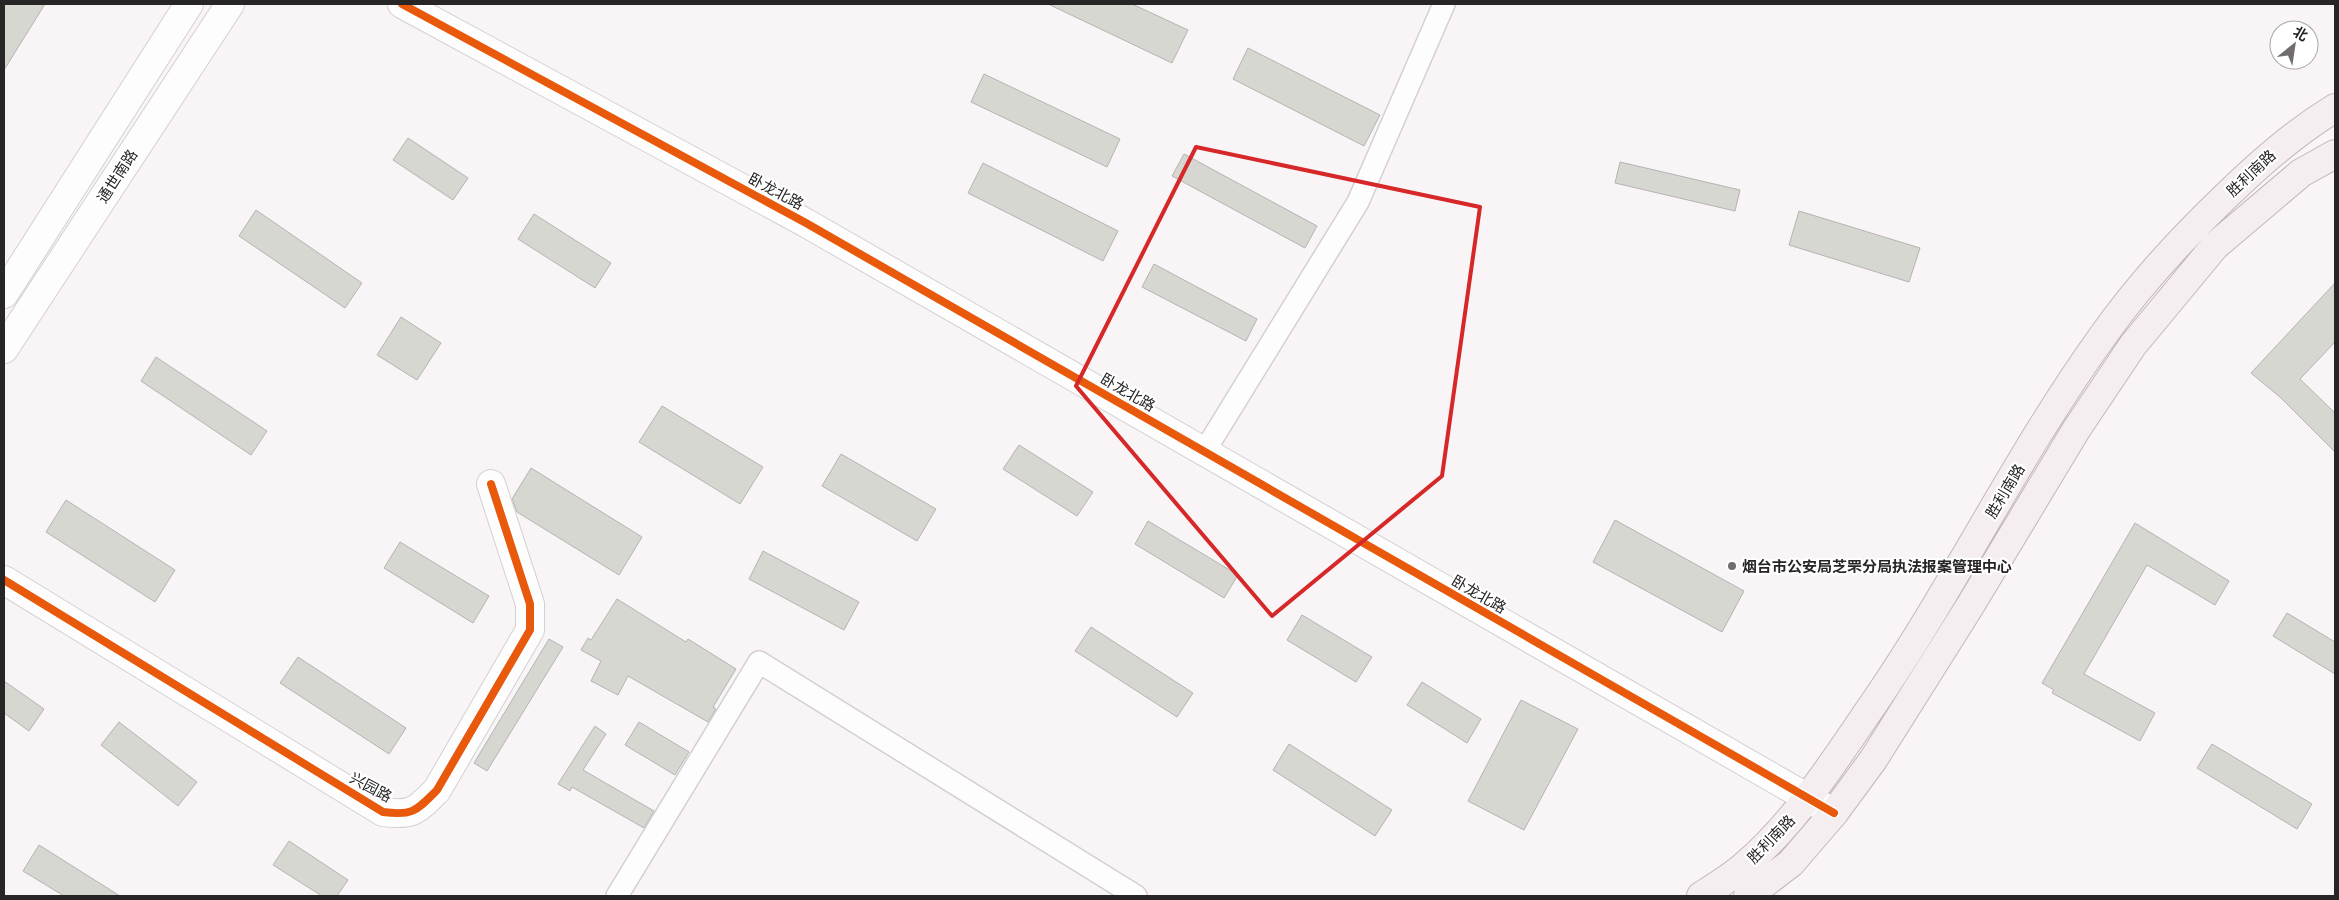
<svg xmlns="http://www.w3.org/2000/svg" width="2339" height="900" viewBox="0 0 2339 900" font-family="Montserrat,'Noto Sans SC',sans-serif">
<rect width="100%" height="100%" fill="#f9f4f6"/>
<path fill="#d6d7d1" stroke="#b5b3b3" d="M4,4H45L4,70Z
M1048,4H1132L1188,30L1172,63Z
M1248,48L1380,115L1364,146L1233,79Z
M984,74L1120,139L1107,167L971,102Z
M408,138L468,178L453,200L393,160Z
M1184,154L1317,226L1305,248L1172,176Z
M1620,162L1740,190L1735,211L1615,183Z
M983,163L1118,231L1103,261L968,193Z
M256,210L362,283L345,308L239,236Z
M1799,211L1920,248L1909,282L1789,245Z
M534,214L611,263L595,288L518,239Z
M1154,264L1257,319L1246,341L1142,287Z
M2335,283V342L2300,379L2335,413V452L2281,398L2251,373Z
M401,317L441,343L417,380L377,355Z
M156,357L267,431L251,455L141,381Z
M662,406L763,467L740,504L639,442Z
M1019,445L1093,492L1077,516L1003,469Z
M841,454L936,509L917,541L822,486Z
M531,468L642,537L619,575L517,512L512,499Z
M66,500L175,570L155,602L46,532Z
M1615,520L1744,591L1722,632L1593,562Z
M1148,521L1238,575L1224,598L1135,544Z
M2135,523L2229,581L2215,605L2147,565L2084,674L2155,713L2140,741L2052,693L2054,690L2042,683Z
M400,542L489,596L473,623L384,568Z
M763,551L859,602L844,630L749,579Z
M617,599L686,642L688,639L736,669L713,707L716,709L708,722L628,676L618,695L591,681L601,661L581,650L588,638L591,640Z
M2287,613L2335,642V674L2273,636Z
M1302,615L1372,657L1356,682L1287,640Z
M1091,627L1193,693L1177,717L1075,651Z
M549,639L563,647L487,771L474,763Z
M298,657L406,728L389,754L280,683Z
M4,681L44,709L29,731L4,713Z
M1422,682L1481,719L1467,743L1407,705Z
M1521,700L1578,729L1524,830L1468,801Z
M119,722L197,782L178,806L101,745Z
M639,722L689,752L675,775L625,745Z
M595,726L606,734L583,770L654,811L644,828L572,787L570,791L558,784Z
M1289,744L1392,810L1375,836L1273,770Z
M2212,744L2312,804L2297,829L2197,768Z
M289,841L348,880L337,896H322L273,865Z
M39,845L120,896H64L23,871Z"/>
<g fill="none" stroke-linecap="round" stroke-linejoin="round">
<defs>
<path id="street" d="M1204,452L1358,202L1444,4
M617,896L759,662L1136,896"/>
<path id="secondary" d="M402,4L806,223L1834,813
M4,294L189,4
M4,349L230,4
M4,580L383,812C413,816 416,811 437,790L530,630V604L491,484"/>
<path id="primary" d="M1701,896C1715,887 1730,878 1743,867C1797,821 1834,761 1874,703C1955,585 2018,454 2102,337C2138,286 2179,241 2224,198C2259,164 2293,134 2335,108
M1748,896L1791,863L1834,813L1873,760L1970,606L2076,430L2133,345L2215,246L2301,173L2335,154"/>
</defs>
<use href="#street" stroke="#d4d0d2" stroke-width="24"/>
<use href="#secondary" stroke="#d4d0d2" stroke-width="30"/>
<use href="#primary" stroke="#c4b6bb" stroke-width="30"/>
<use href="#street" stroke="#fefdfe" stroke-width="21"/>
<use href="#secondary" stroke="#fefdfe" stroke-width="28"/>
<use href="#primary" stroke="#f5eef1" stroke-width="28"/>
<defs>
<path id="cycleway" d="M402,4L806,223L1834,813
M4,580L383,812C413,816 416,811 437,790L530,630V604L491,484"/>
</defs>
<use href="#cycleway" stroke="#fff" stroke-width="11"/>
<use href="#cycleway" stroke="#e8590c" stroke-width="8"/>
</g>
<path fill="none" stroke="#d62828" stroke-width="4" stroke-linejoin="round" d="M1196,147L1480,207L1442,476L1272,616L1076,386Z"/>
<circle fill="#716d6f" stroke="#fff" stroke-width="2" cx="1732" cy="566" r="5"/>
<g text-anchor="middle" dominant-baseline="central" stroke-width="4.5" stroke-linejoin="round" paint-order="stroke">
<g font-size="15" fill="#282526" stroke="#fff">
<text transform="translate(2251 173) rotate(-43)">胜利南路</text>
<text transform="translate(117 176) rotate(-57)">通世南路</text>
<text transform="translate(776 191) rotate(28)">卧龙北路</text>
<text transform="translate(1128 392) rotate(30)">卧龙北路</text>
<text transform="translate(2005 491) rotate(-59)">胜利南路</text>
<text transform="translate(1479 594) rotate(30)">卧龙北路</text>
<text transform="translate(371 787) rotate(28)">兴园路</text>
<text transform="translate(1771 839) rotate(-46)">胜利南路</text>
</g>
<g font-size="15" font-weight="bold" fill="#282526" stroke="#fff" text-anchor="start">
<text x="1742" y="566">烟台市公安局芝罘分局执法报案管理中心</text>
</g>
</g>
<rect width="2339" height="900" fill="none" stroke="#282526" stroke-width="10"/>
<g transform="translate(2294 45) rotate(30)"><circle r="24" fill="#ffffff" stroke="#a9a8a8"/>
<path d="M0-4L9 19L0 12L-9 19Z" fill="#716d6f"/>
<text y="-8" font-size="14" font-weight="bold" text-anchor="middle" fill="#282526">北</text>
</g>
</svg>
